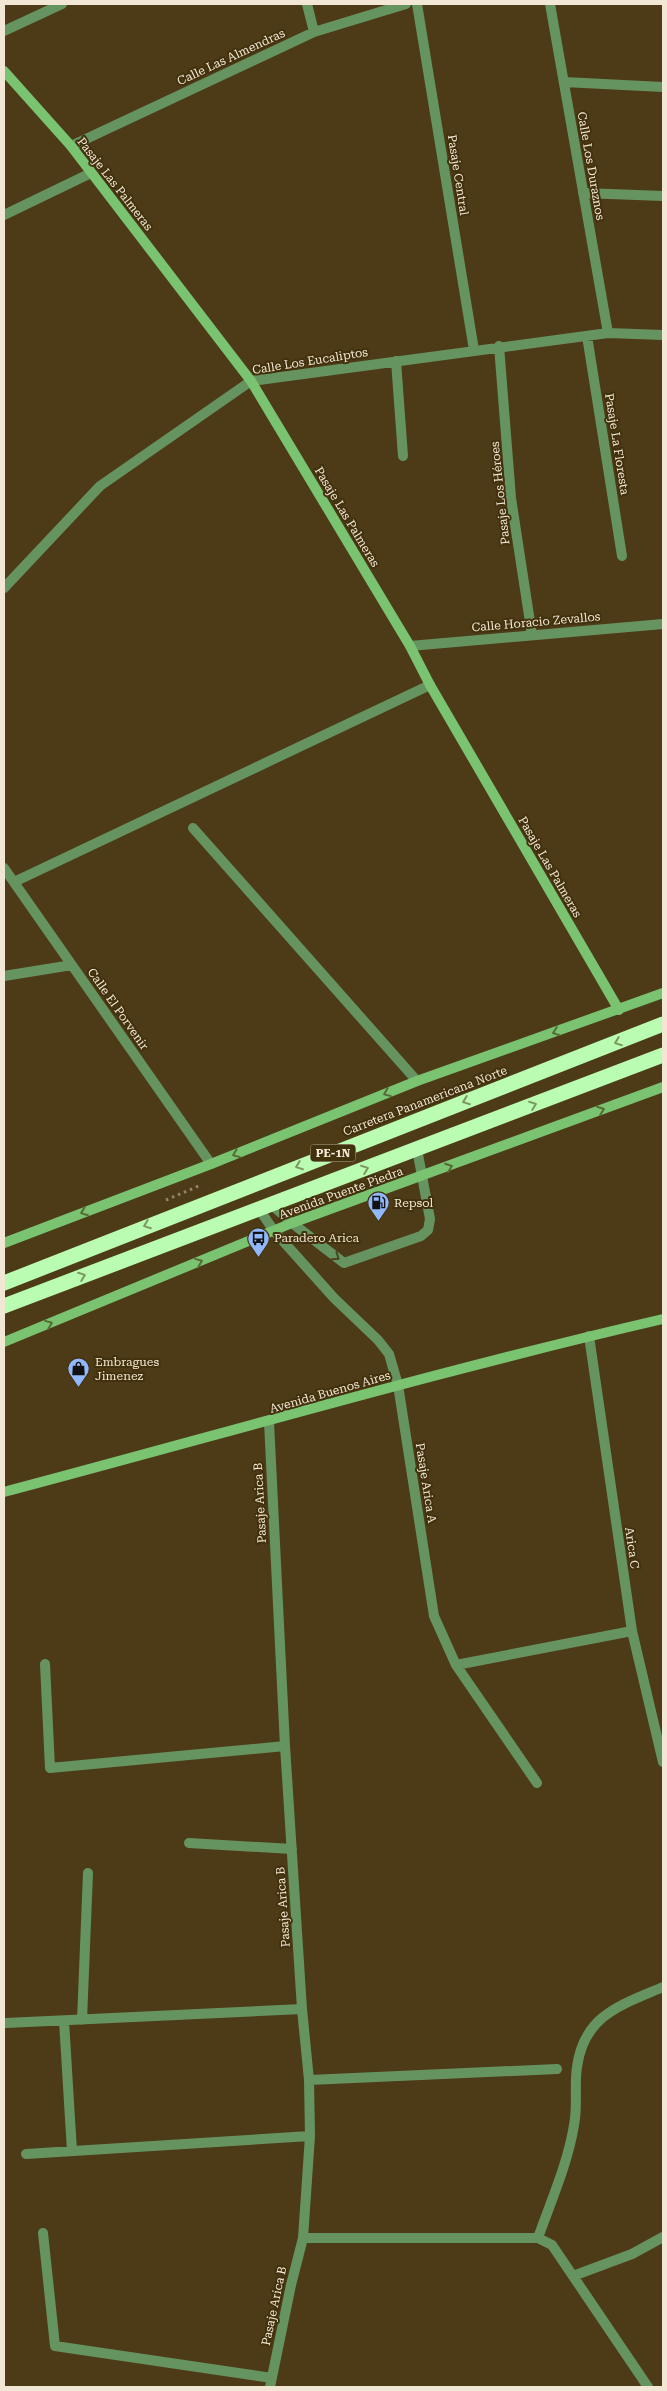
<svg xmlns="http://www.w3.org/2000/svg" width="667" height="2391" viewBox="0 0 667 2391" font-family="'Roboto Serif',serif">
<rect width="100%" height="100%" fill="#4d3b18"/>
<g fill="none" stroke-linecap="round" stroke-linejoin="round">
<path stroke="#948569" stroke-width="3" stroke-dasharray="2.5 4" stroke-linecap="butt" d="M166,1200L201,1185"/>
<path stroke="#669460" stroke-width="10" d="M193,828L417,1081
M271,1204L292,1223L344,1263L421,1236L428,1230L430,1219L417,1149"/>
<path stroke="#669460" stroke-width="10" d="M307,4L314,32
M417,4L474,350
M550,4L608,333
M4,31L62,4
M564,82L663,87
M71,146L314,32L406,4
M583,193L663,196
M4,215L91,173
M587,336L622,556
M499,346L511,498L532,635
M396,361L403,456
M4,588L100,486L251,381L608,333L663,335
M410,646L663,624
M4,868L211,1164
M14,882L430,685
M4,976L72,965
M259,1209L274,1231L334,1298L378,1340L389,1354L398,1385L434,1616L456,1665L537,1783
M589,1336L632,1631L663,1762
M269,1422L285,1746L302,2009L309,2080L310,2136L303,2238L291,2285L270,2387
M45,1664L50,1768L285,1746
M456,1665L632,1631
M189,1843L292,1849
M82,2020L88,1873
M64,2021L72,2151
M6,2023L302,2009
M309,2080L557,2069
M26,2154L310,2136
M43,2233L55,2346L272,2378
M303,2238H538L552,2245L648,2387
M538,2238C551,2201 568,2163 574,2125C578,2106 574,2086 577,2067C584,2015 621,2005 663,1987
M573,2276L632,2254L663,2237"/>
<path stroke="#79c371" stroke-width="10" d="M4,71L71,146L251,381L410,646L430,685L619,1010
M4,1243L211,1164L417,1081L663,993
M4,1342L292,1223L663,1087
M4,1492C223,1434 442,1370 663,1319"/>
<path stroke="#bafdb2" stroke-width="15" d="M4,1283L663,1024
M4,1306L663,1055"/>
</g>
<defs><path id="oneway-chevron" d="M-2-3.5L2.5 0L-2 3.5" fill="none" stroke-width="1.6" stroke-linecap="round" stroke-linejoin="round" transform="scale(1.25)"/></defs>
<g stroke="#586b35">
<use href="#oneway-chevron" transform="translate(556 1032) rotate(161)"/>
<use href="#oneway-chevron" transform="translate(387 1093) rotate(158)"/>
<use href="#oneway-chevron" transform="translate(601 1110) rotate(-20)"/>
<use href="#oneway-chevron" transform="translate(236 1154) rotate(158)"/>
<use href="#oneway-chevron" transform="translate(449 1167) rotate(-20)"/>
<use href="#oneway-chevron" transform="translate(84 1212) rotate(159)"/>
<use href="#oneway-chevron" transform="translate(199 1262) rotate(-22)"/>
<use href="#oneway-chevron" transform="translate(49 1324) rotate(-22)"/>
</g>
<g stroke="#7e9760">
<use href="#oneway-chevron" transform="translate(618 1042) rotate(159)"/>
<use href="#oneway-chevron" transform="translate(466 1101) rotate(159)"/>
<use href="#oneway-chevron" transform="translate(533 1105) rotate(-21)"/>
<use href="#oneway-chevron" transform="translate(299 1166) rotate(159)"/>
<use href="#oneway-chevron" transform="translate(365 1169) rotate(-21)"/>
<use href="#oneway-chevron" transform="translate(147 1225) rotate(159)"/>
<use href="#oneway-chevron" transform="translate(82 1276) rotate(-21)"/>
</g>
<use stroke="#49451e" href="#oneway-chevron" transform="translate(336 1257) rotate(35)"/>
<defs>
<symbol id="fuel-pin" viewBox="-11 -11 22 30"><path d="M0 17L-7.5 6A9.5 9.5 0 1 1 7.5 6Z" fill="#91b8fd" stroke="#42310d"/><path d="M-5.5-6h7V0h2V4h1.3V-2.5L3-4.5l.8-.8L6-3V5H2.5V1h-1V6h-7ZM-4.2-4.7v3.2H.2V-4.7Z" fill="#111"/></symbol>
<symbol id="bus-pin" viewBox="-11 -11 22 30"><path d="M0 17L-7.5 6A9.5 9.5 0 1 1 7.5 6Z" fill="#91b8fd" stroke="#42310d"/><path d="M-5-6H5V4H4V6H2V4H-2V6H-4V4H-5ZM-3.5-4V0h7V-4ZM-3.5 1.2v1.5H-2V1.2ZM2 1.2v1.5H3.5V1.2Z" fill="#111"/></symbol>
<symbol id="shop-pin" viewBox="-11 -11 22 30"><path d="M0 17L-7.5 6A9.5 9.5 0 1 1 7.5 6Z" fill="#91b8fd" stroke="#42310d"/><path d="M-5-2.5h2.3a2.7 3.5 0 0 1 5.4 0H5L5.5 6h-11ZM-1.5-2.5h3a1.5 2.3 0 0 0-3 0Z" fill="#111"/></symbol>
</defs>
<g fill-rule="evenodd">
<use href="#fuel-pin" x="366" y="1190" width="25" height="34"/>
<use href="#bus-pin" x="246" y="1226" width="25" height="34"/>
<use href="#shop-pin" x="66" y="1356" width="25" height="34"/>
</g>
<g text-anchor="middle" dominant-baseline="central" stroke-width="4" stroke-linejoin="round" paint-order="stroke">
<rect fill="#42310d" stroke="#bdb098" stroke-width="1" x="310.5" y="1144.5" width="45" height="17" rx="4"/>
<g font-size="11" font-weight="bold" fill="#f2e7d4">
<text x="333" y="1153">PE-1N</text>
</g>
<g font-size="12" fill="#f2e7d4" stroke="#42310d">
<text transform="translate(231 57) rotate(-25)">Calle Las Almendras</text>
<text transform="translate(591 166) rotate(80)">Calle Los Duraznos</text>
<text transform="translate(458 175) rotate(81)">Pasaje Central</text>
<text transform="translate(115 184) rotate(52)">Pasaje Las Palmeras</text>
<text transform="translate(310 361) rotate(-9)">Calle Los Eucaliptos</text>
<text transform="translate(617 444) rotate(81)">Pasaje La Floresta</text>
<text transform="translate(500 493) rotate(-96)">Pasaje Los Héroes</text>
<text transform="translate(347 517) rotate(59)">Pasaje Las Palmeras</text>
<text transform="translate(536 622) rotate(-5)">Calle Horacio Zevallos</text>
<text transform="translate(550 867) rotate(60)">Pasaje Las Palmeras</text>
<text transform="translate(118 1009) rotate(55)">Calle El Porvenir</text>
<text transform="translate(425 1101) rotate(-21)">Carretera Panamericana Norte</text>
<text transform="translate(341 1193) rotate(-20)">Avenida Puente Piedra</text>
<text transform="translate(330 1392) rotate(-16)">Avenida Buenos Aires</text>
<text transform="translate(426 1483) rotate(81)">Pasaje Arica A</text>
<text transform="translate(260 1503) rotate(-93)">Pasaje Arica B</text>
<text transform="translate(632 1548) rotate(82)">Arica C</text>
<text transform="translate(283 1907) rotate(-94)">Pasaje Arica B</text>
<text transform="translate(274 2306) rotate(-78)">Pasaje Arica B</text>
</g>
<g font-size="12" fill="#f2e7d4" stroke="#42310d" text-anchor="start">
<text x="394" y="1203">Repsol</text>
<text x="274" y="1238">Paradero Arica</text>
<text x="95" y="1362">Embragues<tspan x="95" dy="14">Jimenez</tspan></text>
</g>
</g>
<rect width="667" height="2391" fill="none" stroke="#f2e7d4" stroke-width="10"/>
</svg>
